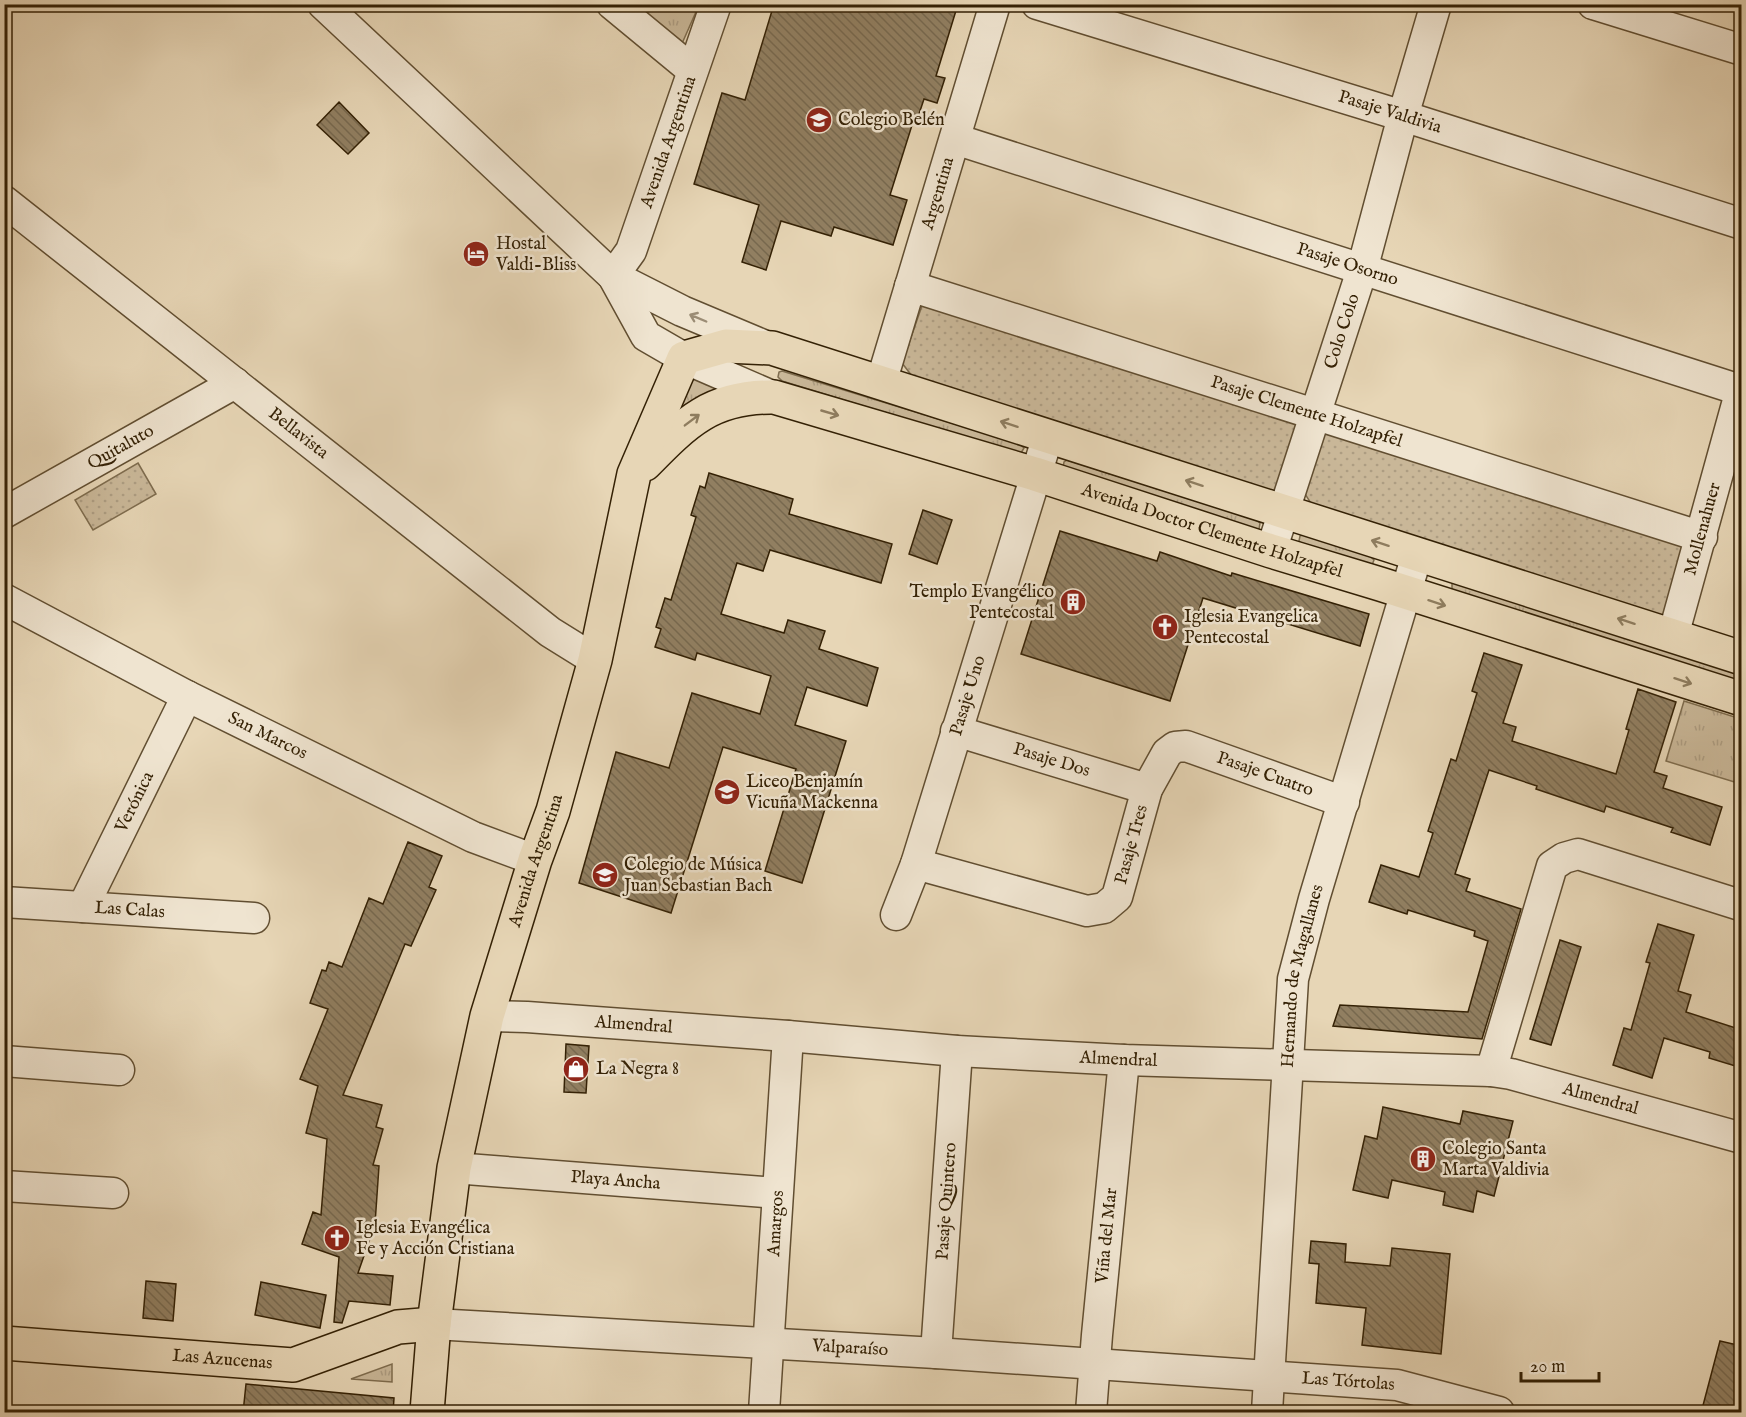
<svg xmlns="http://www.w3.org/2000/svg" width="1746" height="1417" viewBox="0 0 1746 1417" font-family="'IM FELL English',serif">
<defs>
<pattern id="grass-tufts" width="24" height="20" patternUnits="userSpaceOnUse" patternTransform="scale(1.5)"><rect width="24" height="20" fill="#c9b798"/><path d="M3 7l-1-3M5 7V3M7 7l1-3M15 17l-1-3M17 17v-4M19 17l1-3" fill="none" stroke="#ad9d82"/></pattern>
<pattern id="park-dots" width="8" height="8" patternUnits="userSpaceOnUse" patternTransform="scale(1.5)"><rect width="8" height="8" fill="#c9b798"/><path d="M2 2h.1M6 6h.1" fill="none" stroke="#ad9d82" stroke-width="1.8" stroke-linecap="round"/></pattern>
<pattern id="building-back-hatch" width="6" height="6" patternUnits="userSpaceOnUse" patternTransform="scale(1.5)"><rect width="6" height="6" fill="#917f61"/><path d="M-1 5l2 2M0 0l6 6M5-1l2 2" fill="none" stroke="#77684e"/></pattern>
</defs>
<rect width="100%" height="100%" fill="#e7d6b6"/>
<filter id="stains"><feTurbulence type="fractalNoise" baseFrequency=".00333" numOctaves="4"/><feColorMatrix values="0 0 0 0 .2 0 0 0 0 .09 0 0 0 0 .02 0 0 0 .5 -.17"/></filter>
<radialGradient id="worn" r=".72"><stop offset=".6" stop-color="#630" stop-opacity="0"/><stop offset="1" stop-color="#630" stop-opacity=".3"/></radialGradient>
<path fill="url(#grass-tufts)" stroke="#7e6c4e" stroke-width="1.5" d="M655,5H699L680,48L642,18Z
M700,370L733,383L670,421L689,380Z
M782,371L1020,444L1024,448L1021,453H1017L782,381L778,377L779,372Z
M1067,460L1256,520L1260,523L1259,529H1253L1063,467L1064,462Z
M1304,534L1370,556L1374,560L1372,565L1304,545L1299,541L1300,536Z
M1455,582L1741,672V682L1452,591V584Z
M1684,701L1741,719V784L1666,761Z
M392,1364V1382L351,1379Z"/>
<path fill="url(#park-dots)" stroke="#7e6c4e" stroke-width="1.5" d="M924,300L1306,419L1282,498L912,376L902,363Z
M1324,429L1693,541L1664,618L1316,511L1303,491Z
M138,463L156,494L93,530L75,500Z"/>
<path fill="url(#building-back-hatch)" stroke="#342105" stroke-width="1.5" d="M774,4H958L936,76L945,78L937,103L924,99L916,123L913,122L890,195L907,200L893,245L834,227L831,236L781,221L766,270L742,262L759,205L694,184L722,93L745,100Z
M339,102L369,133L348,154L317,125Z
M709,473L793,499L789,514L892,544L881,583L770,550L763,571L737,563L721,614L784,633L788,620L825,631L819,649L878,668L867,706L807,687L795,725L846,741L802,883L765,871L796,769L723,747L671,913L579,883L616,752L669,768L692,693L760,714L771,676L697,653L695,660L655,647L661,629L656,627L665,598L671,600L696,517L691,515L700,486L705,488Z
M923,510L952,520L937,564L909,554Z
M1060,531L1157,561L1160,552L1231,576L1232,573L1369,614L1360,646L1203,598L1170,701L1021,654Z
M1484,653L1522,665L1503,723L1516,727L1512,741L1616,774L1629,730L1626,729L1638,689L1676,702L1654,772L1667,776L1663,788L1722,807L1710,845L1671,832L1673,828L1606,806L1604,812L1536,789L1537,786L1489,770L1455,874L1470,879L1466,891L1521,909L1482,1039L1333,1026L1340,1005L1468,1012L1488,941L1474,936L1475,931L1408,910L1407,914L1369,902L1381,865L1419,877L1433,833L1428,831L1451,759L1456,761L1477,693L1472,691Z
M408,842L442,856L429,887L436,890L411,946L405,944L343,1095L382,1105L376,1127L383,1129L373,1165L379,1166L375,1224L358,1273L393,1276L390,1305L349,1301L342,1323L334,1322L339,1257L302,1244L313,1212L321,1215L327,1139L306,1133L318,1086L300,1079L328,1009L310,1003L322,970L326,971L329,962L342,967L369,898L383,904Z
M1658,924L1694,935L1678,991L1691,995L1686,1012L1742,1030V1068L1709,1058L1710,1052L1664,1038L1652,1078L1613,1065L1624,1028L1631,1030L1650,963L1646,962Z
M1560,940L1581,947L1551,1045L1530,1039Z
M566,1044L589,1046L586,1093L564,1092Z
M1383,1107L1460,1124L1463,1111L1513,1121L1494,1196L1477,1191L1473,1212L1443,1205L1445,1192L1392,1180L1388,1198L1353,1190L1365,1136L1377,1139Z
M1311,1241L1346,1244L1345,1262L1390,1266L1392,1248L1450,1254L1441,1354L1362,1345L1366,1308L1316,1303L1319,1264L1309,1263Z
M146,1281L176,1284L173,1321L143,1318Z
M261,1282L326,1295L320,1328L255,1315Z
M1720,1341L1742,1346V1413H1701Z
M246,1384L394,1398L393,1413H243Z"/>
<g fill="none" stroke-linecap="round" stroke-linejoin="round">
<defs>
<g id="minor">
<path d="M323,4L613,276L646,336L684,358L774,397"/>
<path d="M612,4L692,70"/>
<path id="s1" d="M1037,4L1403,116L1742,224"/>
<path d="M1593,4L1742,50"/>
<path id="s2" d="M955,139L1740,390"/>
<path id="s3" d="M4,201L550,632L595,660"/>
<path id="s4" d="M613,276L631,251L716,4"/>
<path d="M613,276L682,311L763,345"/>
<path id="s5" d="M910,286L1702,537"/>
<path id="s6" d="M881,383L995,4"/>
<path id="s7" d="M4,513L235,383"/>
<path id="s8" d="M1271,551L1362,270L1403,116L1436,4"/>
<path id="s9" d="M4,599L187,696L473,837L535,860"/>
<path id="s10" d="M1673,636L1742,386"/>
<path id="s11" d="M956,731L1147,789"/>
<path id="s12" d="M916,864L1087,911L1104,908L1117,897L1147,789L1167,753L1175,747L1186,746L1344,802"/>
<path id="s13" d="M4,902L254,918"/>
<path id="s14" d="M83,907L187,696"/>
<path id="s15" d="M896,915L916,864L1048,436"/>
<path id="s16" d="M487,1016L527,1017L788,1036L957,1051L1124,1060L1491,1071L1511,1074L1742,1138"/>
<path d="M4,1061L119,1070"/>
<path d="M1491,1071L1552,866L1564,858L1578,854L1740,905L1742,901"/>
<path id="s17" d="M454,1168L777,1193"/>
<path d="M4,1186L113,1193"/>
<path id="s18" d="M434,1324L936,1353L1397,1385L1499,1412"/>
<path id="s19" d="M936,1353L957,1051"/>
<path id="s20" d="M764,1412L788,1036"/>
<path id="s21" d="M1091,1412L1097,1335L1124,1060"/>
<path id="s22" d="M1267,1412L1293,979L1314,899L1417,555"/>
</g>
<g id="major">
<path id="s23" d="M645,464C686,422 712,396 774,397L1035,474L1271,551L1380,584L1742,699"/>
<path id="s24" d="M4,1343L293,1365L398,1327L434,1324"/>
<path id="s25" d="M427,1412L434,1324L454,1168L487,1016L535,860L553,811L595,660L634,474L684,358L726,346L772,348L1742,658"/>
</g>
</defs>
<use href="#minor" stroke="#614e31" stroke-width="33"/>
<use href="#major" stroke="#342105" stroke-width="36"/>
<use href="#minor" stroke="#efe4d0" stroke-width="30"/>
<use href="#major" stroke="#e7d6b6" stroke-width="33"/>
</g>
<defs><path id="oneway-shaft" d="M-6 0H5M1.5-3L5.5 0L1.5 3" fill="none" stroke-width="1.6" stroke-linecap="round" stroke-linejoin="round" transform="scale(1.5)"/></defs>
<use stroke="#9b8c75" href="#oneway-shaft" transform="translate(698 318) rotate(-157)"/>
<g stroke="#8e7c5e">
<use href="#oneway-shaft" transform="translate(830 413) rotate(16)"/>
<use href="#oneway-shaft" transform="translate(692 420) rotate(-37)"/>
<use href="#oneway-shaft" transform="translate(1009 424) rotate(-162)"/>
<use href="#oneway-shaft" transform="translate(1194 483) rotate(-162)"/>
<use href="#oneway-shaft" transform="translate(1380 543) rotate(-162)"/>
<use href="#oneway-shaft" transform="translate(1437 603) rotate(18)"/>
<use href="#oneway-shaft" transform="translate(1626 621) rotate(-162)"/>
<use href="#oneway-shaft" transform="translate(1683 681) rotate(18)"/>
</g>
<defs>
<symbol id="school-disc" viewBox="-11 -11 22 22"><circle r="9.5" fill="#8f2418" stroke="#efe4d0"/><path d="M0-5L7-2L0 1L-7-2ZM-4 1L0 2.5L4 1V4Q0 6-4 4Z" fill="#fff"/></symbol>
<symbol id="hotel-disc" viewBox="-11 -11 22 22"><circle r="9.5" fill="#8f2418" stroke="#efe4d0"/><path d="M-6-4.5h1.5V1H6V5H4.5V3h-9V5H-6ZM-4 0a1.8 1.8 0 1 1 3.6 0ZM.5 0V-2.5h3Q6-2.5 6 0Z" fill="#fff"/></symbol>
<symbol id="building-disc" viewBox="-11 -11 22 22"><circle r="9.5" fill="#8f2418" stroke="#efe4d0"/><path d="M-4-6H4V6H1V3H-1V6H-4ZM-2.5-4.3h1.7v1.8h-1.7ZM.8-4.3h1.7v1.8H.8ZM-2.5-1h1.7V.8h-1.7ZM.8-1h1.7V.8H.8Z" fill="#fff"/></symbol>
<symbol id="church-disc" viewBox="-11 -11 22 22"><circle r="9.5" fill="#8f2418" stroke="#efe4d0"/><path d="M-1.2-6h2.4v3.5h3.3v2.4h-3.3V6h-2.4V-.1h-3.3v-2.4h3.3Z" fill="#fff"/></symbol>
<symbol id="shop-disc" viewBox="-11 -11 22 22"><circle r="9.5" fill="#8f2418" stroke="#efe4d0"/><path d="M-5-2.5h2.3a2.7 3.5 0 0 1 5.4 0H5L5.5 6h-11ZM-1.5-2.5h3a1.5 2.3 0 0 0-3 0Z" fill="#fff"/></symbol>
</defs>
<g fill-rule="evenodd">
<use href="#school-disc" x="804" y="105" width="30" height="30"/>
<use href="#hotel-disc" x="461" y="239" width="30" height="30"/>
<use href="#building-disc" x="1058" y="587" width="30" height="30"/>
<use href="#church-disc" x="1150" y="612" width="30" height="30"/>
<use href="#school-disc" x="712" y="777" width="30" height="30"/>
<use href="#school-disc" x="590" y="860" width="30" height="30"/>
<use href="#shop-disc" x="561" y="1054" width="30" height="30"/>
<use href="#building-disc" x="1408" y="1144" width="30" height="30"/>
<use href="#church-disc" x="322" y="1223" width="30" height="30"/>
</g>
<g text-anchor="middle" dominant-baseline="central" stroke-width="5" stroke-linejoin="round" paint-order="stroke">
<g font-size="18" fill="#342105" stroke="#efe4d0">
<text stroke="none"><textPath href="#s1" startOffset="369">Pasaje Valdivia</textPath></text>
<text stroke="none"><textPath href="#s4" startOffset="146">Avenida Argentina</textPath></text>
<text stroke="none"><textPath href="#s6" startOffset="198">Argentina</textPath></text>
<text stroke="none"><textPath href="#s2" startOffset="412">Pasaje Osorno</textPath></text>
<text stroke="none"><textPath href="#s8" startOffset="231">Colo Colo</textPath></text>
<text stroke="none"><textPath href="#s5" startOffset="416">Pasaje Clemente Holzapfel</textPath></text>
<text stroke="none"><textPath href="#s3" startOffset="375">Bellavista</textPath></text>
<text stroke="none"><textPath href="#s7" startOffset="134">Quitaluto</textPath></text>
<text stroke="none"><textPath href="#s10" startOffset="111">Mollenahuer</textPath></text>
<text stroke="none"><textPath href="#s23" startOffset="609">Avenida Doctor Clemente Holzapfel</textPath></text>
<text stroke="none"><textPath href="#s15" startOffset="231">Pasaje Uno</textPath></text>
<text stroke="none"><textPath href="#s9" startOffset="297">San Marcos</textPath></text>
<text stroke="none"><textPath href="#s11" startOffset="100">Pasaje Dos</textPath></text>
<text stroke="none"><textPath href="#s12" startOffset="470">Pasaje Cuatro</textPath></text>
<text stroke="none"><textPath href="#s14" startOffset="117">Verónica</textPath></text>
<text stroke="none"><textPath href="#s12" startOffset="266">Pasaje Tres</textPath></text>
<text stroke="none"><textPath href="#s25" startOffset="564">Avenida Argentina</textPath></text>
<text stroke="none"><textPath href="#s13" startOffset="126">Las Calas</textPath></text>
<text stroke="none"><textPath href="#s22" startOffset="438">Hernando de Magallanes</textPath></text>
<text stroke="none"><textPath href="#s16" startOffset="147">Almendral</textPath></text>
<text stroke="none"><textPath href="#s16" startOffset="633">Almendral</textPath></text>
<text stroke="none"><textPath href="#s16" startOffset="1119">Almendral</textPath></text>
<text stroke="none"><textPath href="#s17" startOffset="162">Playa Ancha</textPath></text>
<text stroke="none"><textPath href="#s19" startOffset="152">Pasaje Quintero</textPath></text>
<text stroke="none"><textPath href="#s20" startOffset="189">Amargos</textPath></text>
<text stroke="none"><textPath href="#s21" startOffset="177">Viña del Mar</textPath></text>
<text stroke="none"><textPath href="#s18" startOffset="417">Valparaíso</textPath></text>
<text stroke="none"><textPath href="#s24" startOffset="219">Las Azucenas</textPath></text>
<text stroke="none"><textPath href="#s18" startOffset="916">Las Tórtolas</textPath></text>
</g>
<g font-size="18" fill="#342105" stroke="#efe4d0" text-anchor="start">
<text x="838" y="120">Colegio Belén</text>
<text x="496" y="244">Hostal<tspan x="496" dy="21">Valdi-Bliss</tspan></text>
<text x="1054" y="592" text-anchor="end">Templo Evangélico<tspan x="1054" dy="21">Pentecostal</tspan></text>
<text x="1184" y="617">Iglesia Evangelica<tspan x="1184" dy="21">Pentecostal</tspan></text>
<text x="746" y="782">Liceo Benjamín<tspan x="746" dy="21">Vicuña Mackenna</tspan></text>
<text x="624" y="865">Colegio de Música<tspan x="624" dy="21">Juan Sebastian Bach</tspan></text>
<text x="596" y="1069">La Negra 8</text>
<text x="1442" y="1149">Colegio Santa<tspan x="1442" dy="21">Marta Valdivia</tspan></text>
<text x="356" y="1228">Iglesia Evangélica<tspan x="356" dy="21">Fe y Acción Cristiana</tspan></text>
</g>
</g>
<rect width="1746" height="1417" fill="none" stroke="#e7d6b6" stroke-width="24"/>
<rect x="6" y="6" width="1734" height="1405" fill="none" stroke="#342105" stroke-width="3"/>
<rect x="12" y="12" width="1722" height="1393" fill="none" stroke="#342105" stroke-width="1.5"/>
<path d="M1521 1372v9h78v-9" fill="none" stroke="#342105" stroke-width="3"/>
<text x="1530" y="1372" font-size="18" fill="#342105" stroke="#efe4d0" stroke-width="4.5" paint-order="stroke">20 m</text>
<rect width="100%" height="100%" filter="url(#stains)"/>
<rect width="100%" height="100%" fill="url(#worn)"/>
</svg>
